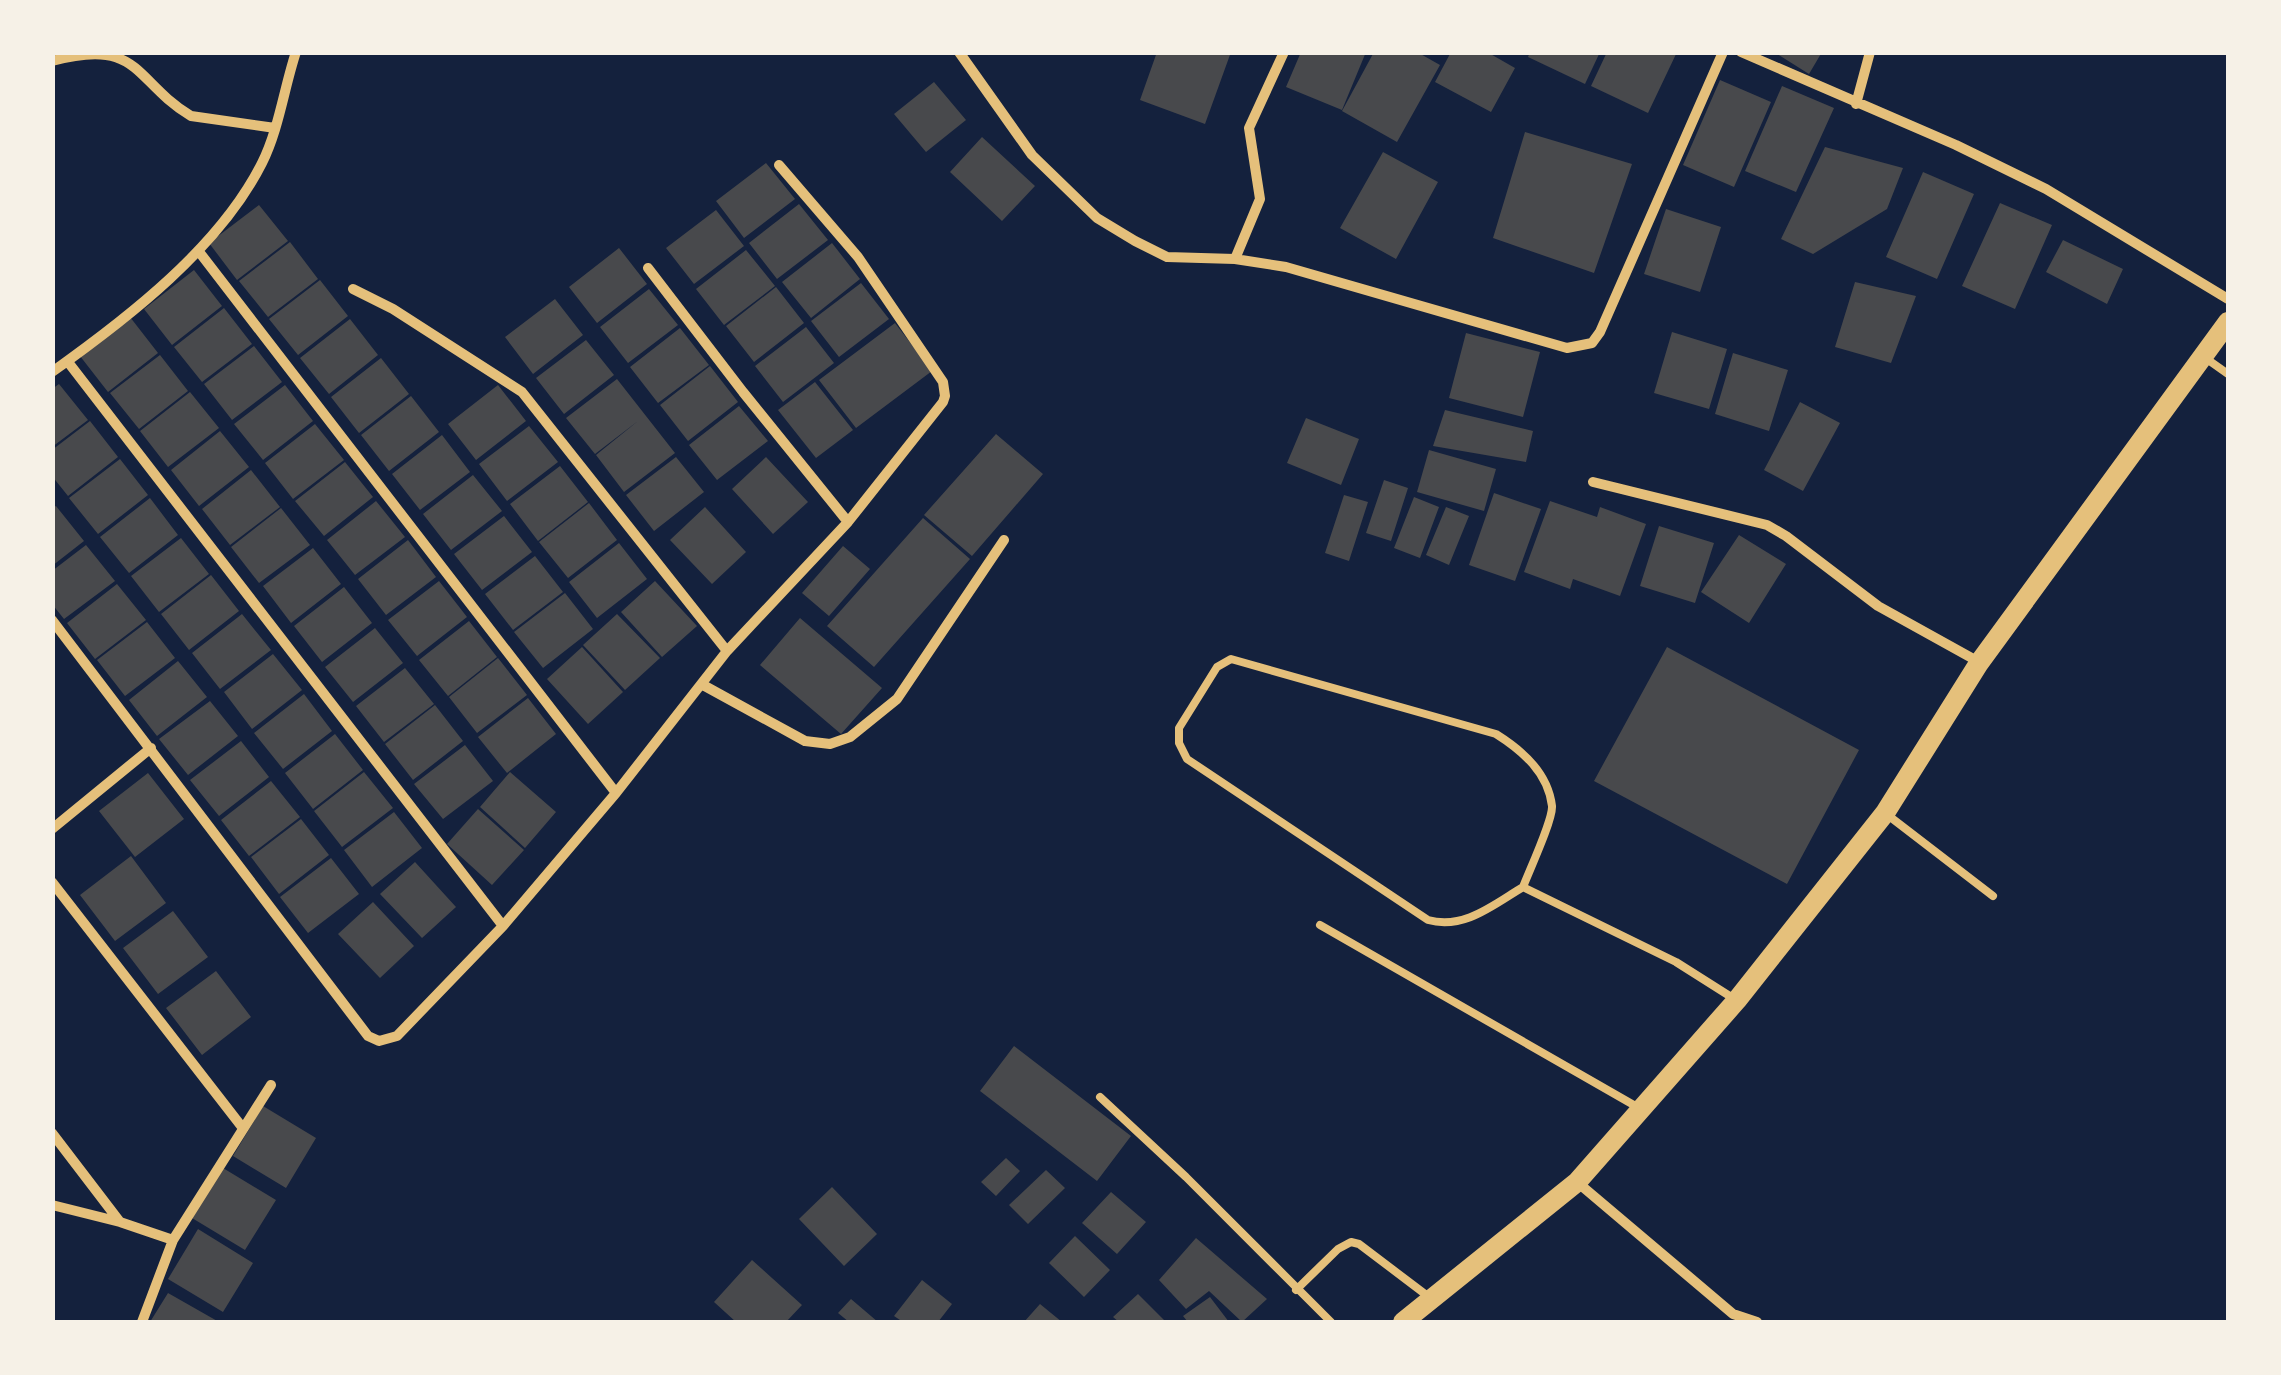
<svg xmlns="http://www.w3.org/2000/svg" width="2281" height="1375" viewBox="0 0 2281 1375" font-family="Spectral,serif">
<rect width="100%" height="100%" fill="#14213d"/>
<path fill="#48494c" d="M1157,52H1231L1205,124L1140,100Z
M1301,52H1366L1342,110L1286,87Z
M1374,52H1417L1440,65L1397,142L1342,111Z
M1451,52H1487L1515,68L1491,112L1435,82Z
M1530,52H1600L1585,84L1528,57Z
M1607,52H1677L1648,113L1591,86Z
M1774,52H1822L1809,74Z
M1720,80L1771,102L1734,187L1683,165Z
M934,82L966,120L926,152L894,114Z
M1782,86L1834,108L1796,192L1745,171Z
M1525,132L1632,164L1594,273L1493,238Z
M982,137L1035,186L1002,221L950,172Z
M1825,147L1903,168L1887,209L1813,254L1781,239Z
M1383,152L1438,182L1396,259L1340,228Z
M766,163L795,199L744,238L716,201Z
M1923,172L1974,194L1937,279L1886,257Z
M2000,203L2052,225L2015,309L1962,286Z
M799,204L828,240L777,279L749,243Z
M259,205L288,241L237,280L209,243Z
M1666,209L1721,227L1700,292L1644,274Z
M716,210L744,246L694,284L666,248Z
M2063,240L2123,269L2107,304L2046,272Z
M290,242L318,279L268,317L239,281Z
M832,243L860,279L811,318L782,282Z
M619,248L647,284L597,323L569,287Z
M746,250L775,286L724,325L696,289Z
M194,270L222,306L172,345L144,309Z
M320,280L348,316L298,355L269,319Z
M1855,282L1916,296L1891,363L1835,347Z
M861,283L889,319L839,357L811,321Z
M776,287L804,323L754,362L726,326Z
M649,289L678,325L628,363L600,327Z
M555,299L583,335L533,374L505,337Z
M224,308L252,344L202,382L174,347Z
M130,317L158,353L108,392L80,356Z
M350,319L378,355L329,394L300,358Z
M895,323L932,371L856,428L819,380Z
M806,327L834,363L783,402L755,366Z
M680,328L709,365L658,403L630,367Z
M1672,332L1727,349L1709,409L1654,393Z
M1466,333L1540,352L1523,417L1449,398Z
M586,340L614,375L564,414L536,378Z
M254,346L282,382L232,420L204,384Z
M1733,353L1788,370L1769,431L1715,414Z
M160,355L188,391L139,429L110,393Z
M381,358L409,394L359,433L331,397Z
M710,366L738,402L688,441L660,405Z
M617,379L675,453L624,492L596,455L638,421L595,454L566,418Z
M815,382L853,430L816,458L778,410Z
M59,384L88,420L52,447V389Z
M285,385L313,421L263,460L234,424Z
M498,385L526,421L476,460L448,424Z
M190,392L219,428L168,467L140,431Z
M411,396L439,432L389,471L361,435Z
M1800,402L1840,423L1803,491L1764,470Z
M739,406L768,441L717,480L689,445Z
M1445,410L1533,431L1526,462L1433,446Z
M1306,418L1359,439L1341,485L1287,463Z
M90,421L118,457L68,496L52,476V450Z
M315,424L344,460L293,499L265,463Z
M529,426L558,462L507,501L479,464Z
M220,431L249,467L199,506L171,470Z
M996,434L1043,474L972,556L924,515Z
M442,435L470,472L420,510L392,474Z
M1429,450L1496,469L1484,511L1417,492Z
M676,457L704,492L654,531L626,495Z
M766,457L808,502L773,534L732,489Z
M120,459L148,495L98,534L69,498Z
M345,462L373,497L324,536L295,501Z
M560,466L588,502L538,541L510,504Z
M251,470L280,507L230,545L202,509Z
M473,475L502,511L451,550L423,514Z
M1384,480L1408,488L1391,541L1366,533Z
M1494,493L1541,509L1515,581L1469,565Z
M1344,495L1368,502L1349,561L1325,553Z
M1414,497L1439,507L1420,558L1394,548Z
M150,498L178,535L129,573L100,537Z
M376,501L405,537L355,575L327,540Z
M1550,501L1597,517L1600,507L1646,524L1620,596L1573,579L1570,589L1524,572Z
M589,503L617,540L568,578L539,542Z
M56,506L84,541L52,566V508Z
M705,507L746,552L712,584L670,540Z
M1446,507L1469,516L1449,565L1426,555Z
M281,508L310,545L259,583L231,547Z
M504,516L532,552L482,590L454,554Z
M923,518L970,559L874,667L827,626Z
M1659,526L1714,543L1695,603L1640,586Z
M1739,535L1786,564L1749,623L1701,592Z
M181,538L209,574L159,612L131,576Z
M408,540L436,577L386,615L358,579Z
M619,543L647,579L597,618L569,582Z
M86,545L115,581L64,619L52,604V571Z
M843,546L870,569L829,616L802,593Z
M313,548L341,584L291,623L263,586Z
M535,556L563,592L513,630L485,594Z
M211,575L239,611L189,650L161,614Z
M439,581L467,617L417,656L388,620Z
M655,581L697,626L662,657L621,612Z
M117,584L146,620L95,659L67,623Z
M344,587L372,623L322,662L294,626Z
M565,593L593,629L543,668L514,632Z
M242,614L271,650L220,689L192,653Z
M617,614L660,658L625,690L583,645Z
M800,618L882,688L841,734L760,665Z
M469,621L497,657L448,696L419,660Z
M147,622L175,658L125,696L97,660Z
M375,628L403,663L353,702L325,667Z
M582,647L623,692L588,724L547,679Z
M1667,647L1859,750L1787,884L1594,781Z
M273,654L302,690L252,729L224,692Z
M498,658L527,695L477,733L449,697Z
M178,661L207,697L157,736L129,700Z
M405,668L434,704L384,742L356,706Z
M304,694L332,731L283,769L254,733Z
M528,698L556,734L507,773L478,737Z
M210,701L238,736L188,775L159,739Z
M435,705L463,741L413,780L385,744Z
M335,734L363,770L313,809L285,773Z
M241,741L269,777L219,816L190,780Z
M465,745L493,781L443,819L414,784Z
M364,772L393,808L342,847L314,811Z
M510,772L556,812L525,848L480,807Z
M148,773L184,819L135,857L99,811Z
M271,781L300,817L249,856L221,820Z
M478,809L524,850L492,885L447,844Z
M394,812L422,848L372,887L344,850Z
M301,819L329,855L279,894L251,857Z
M131,856L166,903L115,941L80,895Z
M331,858L359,894L308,933L280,897Z
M415,862L456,907L422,938L380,894Z
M373,902L414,946L380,978L338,934Z
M173,911L208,957L158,994L123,948Z
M216,971L251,1017L202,1055L166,1008Z
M1014,1046L1131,1136L1097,1181L980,1091Z
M263,1106L316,1138L286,1188L233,1156Z
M1006,1158L1020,1171L996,1196L981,1182Z
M223,1168L276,1200L245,1250L192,1218Z
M1046,1170L1065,1188L1028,1224L1009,1205Z
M832,1187L877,1234L844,1266L799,1219Z
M1111,1192L1146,1222L1117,1254L1082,1223Z
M198,1229L253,1263L223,1312L168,1279Z
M1075,1236L1110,1270L1084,1297L1049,1263Z
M1196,1238L1267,1299L1242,1322L1209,1291L1186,1309L1159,1280Z
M752,1260L802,1305L786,1322H736L714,1302Z
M922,1280L952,1304L938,1322H903L894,1316Z
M168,1293L219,1322H150Z
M1138,1294L1166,1322H1119L1113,1317Z
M1210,1297L1229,1322H1188L1183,1316Z
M851,1299L878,1322H849L838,1313Z
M1040,1304L1062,1322H1024Z"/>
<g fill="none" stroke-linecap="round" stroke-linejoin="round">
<path stroke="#e5c07b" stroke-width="8" d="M2204,357L2228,374
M1231,659L1496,734C1523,751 1548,773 1552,806C1553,820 1529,871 1523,887C1493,905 1464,930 1428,920L1187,759L1179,743V728L1217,667Z
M1885,813L1993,896
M1523,887L1676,962L1736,1000
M1320,925L1639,1108
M1100,1097L1186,1177L1331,1322
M1296,1290L1338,1249L1351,1242L1359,1244L1429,1297"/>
<path stroke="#e5c07b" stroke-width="10" d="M959,52L1032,155L1097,218L1135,241L1167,257L1235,259L1286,267L1567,348L1592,343L1600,332L1723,52
M1741,52L1956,145L2046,189L2228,299
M52,61C141,37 133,81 191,116L275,128
M1856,104L1870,52
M200,253L616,793
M1235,259L1260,199L1249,128L1284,52
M648,268L743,392L848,522
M353,289L393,309L522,392L727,651
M68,362L503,926
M52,372C128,318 220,247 262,163C279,129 284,88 296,52
M1593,482L1767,525L1786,536L1878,606L1979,662
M52,620L368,1036L379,1041L397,1036L503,926L616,793L727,651L848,522L943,402L945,396L943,382L858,257L779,165
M703,685L805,741L830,744L850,737L897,699L1004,540
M52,829L151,748
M52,882L242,1127
M52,1133L120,1222
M1577,1182L1733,1314L1757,1322
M52,1205L120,1222L173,1240
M142,1322L173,1240L271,1085"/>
<path stroke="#e5c07b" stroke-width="20" d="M1403,1322L1577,1182L1737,1000L1885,813L1979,663L2228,322"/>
</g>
<rect width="2281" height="1375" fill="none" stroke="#f6f1e7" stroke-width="110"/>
</svg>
